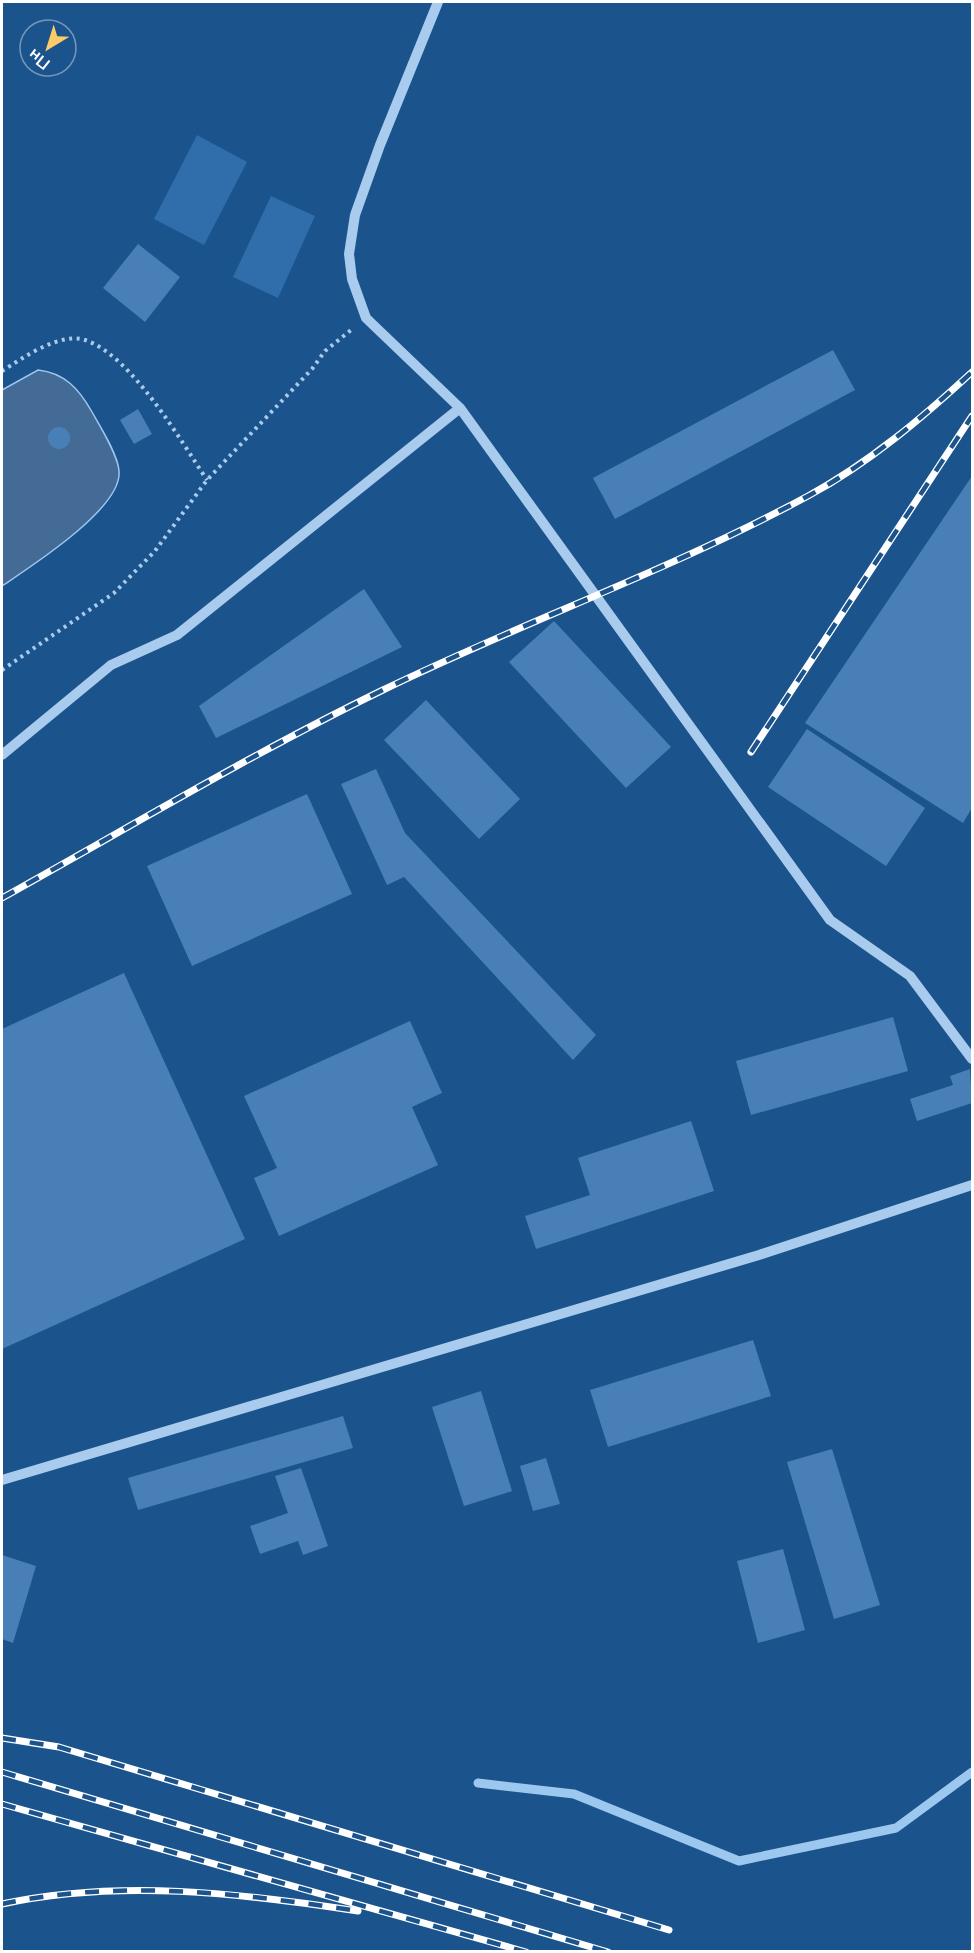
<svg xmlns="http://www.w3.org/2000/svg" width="974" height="1953" viewBox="0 0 974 1953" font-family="Mulish,sans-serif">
<rect width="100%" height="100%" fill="#1b538d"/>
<path fill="#2f6dab" d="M197,135L247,162L204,245L154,219Z
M271,196L315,216L278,298L233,277Z"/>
<path fill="#436b95" stroke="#9cc7ef" stroke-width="1.5" d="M38,370C65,373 79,389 92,412C100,426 118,455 119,471C123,508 30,567 2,586V390Z"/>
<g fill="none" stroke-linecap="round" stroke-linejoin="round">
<path stroke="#9cc7ef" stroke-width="9" d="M478,1783L574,1794L739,1861L896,1828L972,1772"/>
</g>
<path fill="#497fb7" d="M138,244L180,277L145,322L103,288Z
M833,350L855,390L615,519L593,478Z
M138,409L152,434L134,444L120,420Z
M48 438a11 11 0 1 1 22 0a11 11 0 1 1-22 0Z
M972,476V808L963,823L805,723Z
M364,589L402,647L216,738L199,706Z
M554,621L671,747L626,788L509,662Z
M426,700L520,799L479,839L384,740Z
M807,729L925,808L886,866L768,787Z
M376,769L405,833L596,1035L573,1060L404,877L387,885L341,784Z
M307,794L352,894L192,966L147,866Z
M124,973L245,1239L2,1349V1029Z
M893,1017L908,1071L751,1115L736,1061Z
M410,1021L442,1093L412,1107L438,1165L279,1236L254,1178L277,1168L244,1096Z
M970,1069L972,1103L917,1121L910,1099L953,1085L950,1076Z
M691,1121L714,1191L536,1249L525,1216L590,1195L578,1158Z
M753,1340L771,1396L608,1447L590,1390Z
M481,1391L512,1491L464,1506L432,1407Z
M343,1416L353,1448L138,1510L128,1478Z
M832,1449L880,1605L834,1619L787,1462Z
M546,1458L560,1504L533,1511L520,1466Z
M301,1468L328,1546L303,1555L298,1541L260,1554L250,1526L288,1513L275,1476Z
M783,1549L805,1630L758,1643L737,1561Z
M2,1555L36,1566L13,1643L2,1639Z"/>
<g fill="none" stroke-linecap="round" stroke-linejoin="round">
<path stroke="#a9cbed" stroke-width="4" stroke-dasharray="3 4.5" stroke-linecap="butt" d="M2,371C23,358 59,332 85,340C131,355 181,441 207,480
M2,670L114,593L155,551L207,480L312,369L325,351L351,330"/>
<path stroke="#a9cbed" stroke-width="10" d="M438,2L380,145L355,215L349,254L352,279L366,318L460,408L830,920L910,976L972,1059
M2,755L111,665L177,635L460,408
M2,1480L759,1255L972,1185"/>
<defs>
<path id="rail" d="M751,752L972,416
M2,898C128,828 253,753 383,690C523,622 671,570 808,496C869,463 922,418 972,372
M2,1738L59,1747L669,1930
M2,1772L608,1952
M2,1804L526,1952
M2,1904C118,1879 241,1893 358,1911"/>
</defs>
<use href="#rail" stroke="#fff" stroke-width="7"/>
<use href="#rail" stroke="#1b538d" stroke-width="4.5" stroke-dasharray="14" stroke-linecap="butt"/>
</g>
<rect width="974" height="1953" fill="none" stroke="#ffffff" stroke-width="6"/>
<g transform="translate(48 48) rotate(218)"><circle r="28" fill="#1b538d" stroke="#7698bb" stroke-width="1.5"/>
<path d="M0-4.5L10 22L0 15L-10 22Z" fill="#fecb66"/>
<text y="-9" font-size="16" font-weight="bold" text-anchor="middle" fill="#ffffff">Пн</text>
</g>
</svg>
